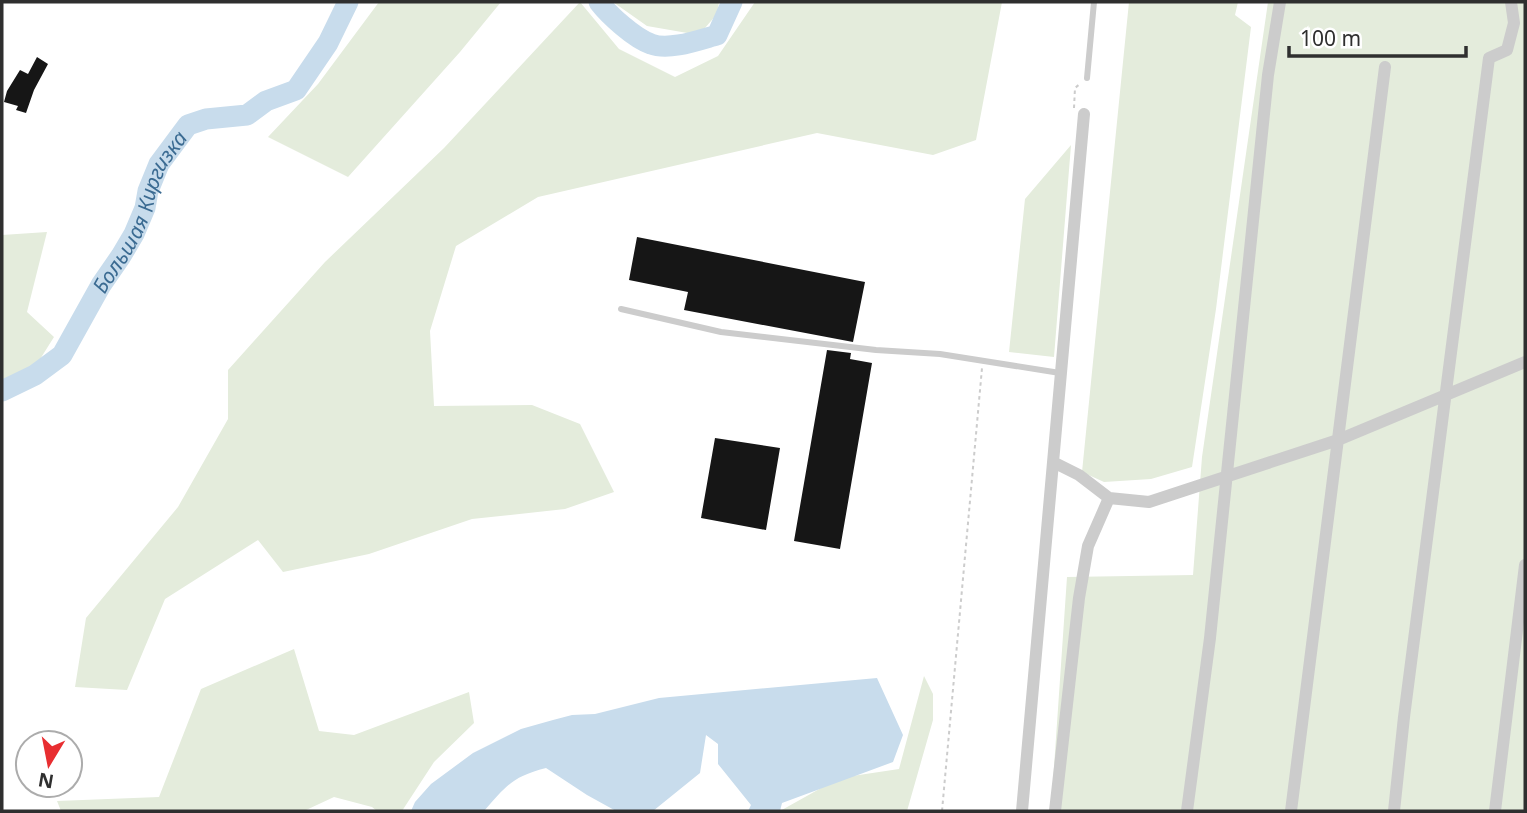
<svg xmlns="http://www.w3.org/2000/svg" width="1527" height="813" viewBox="0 0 1527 813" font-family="'Noto Sans',sans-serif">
<rect width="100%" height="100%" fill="#fff"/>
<path fill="#e4ecdc" d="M379,2H501L460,52L348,177L268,137L318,84Z
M580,2L619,49L675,77L718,56L755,2H1002L976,140L933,155L817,133L538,197L456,246L430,331L434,406L532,405L580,424L614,492L565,509L472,519L369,554L283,572L258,540L165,599L127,690L75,687L86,618L178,507L228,419V370L325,262L444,148Z
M613,2H719L717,14L699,35L647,26Z
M1129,2H1238L1235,15L1251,27L1216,309L1192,467L1151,479L1104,482L1082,472Z
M1268,2H1525V811H1051L1067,577L1193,575L1202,457Z
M1071,145L1054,357L1009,352L1025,199Z
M47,232L27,312L54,337L37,364L2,380V235Z
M294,649L319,731L354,735L469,692L474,723L434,762L402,811H377L372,807L334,797L304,811H61L57,801L159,797L201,689Z
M924,676L933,694V720L907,811H780L839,778L899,769Z"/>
<path fill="#c8dcec" d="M877,678L903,735L893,762L782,803L780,811H748L751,805L718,764V744L706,735L700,773L653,811H616L587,795L546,768C512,777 507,785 484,811H411L415,802L431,784L473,753L521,729L553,720L572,715L595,714L659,698Z"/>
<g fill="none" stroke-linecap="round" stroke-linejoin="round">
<g stroke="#c8dcec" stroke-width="21">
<path d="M599,2C609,15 634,38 651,44C669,51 699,40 717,35L732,2"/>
<path id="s1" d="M2,391L35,375L62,355L101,285L121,256L134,234L145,208L148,191L159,164L188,125L206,119L247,115L266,101L296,90L328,43L348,2"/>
</g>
</g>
<path fill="#161616" d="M37,57L48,64L34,90L26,113L16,110L18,106L4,102L7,91L20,70L28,74Z
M637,237L865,282L853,342L684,310L688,292L629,280Z
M827,350L851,353L850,359L872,363L840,549L794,541Z
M715,438L780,448L766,530L701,518Z"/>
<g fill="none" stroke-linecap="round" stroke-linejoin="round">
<path stroke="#ccc" stroke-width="2" stroke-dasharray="3.5 3.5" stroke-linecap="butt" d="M1074,108L1075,88L1081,83
M942,811L982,368"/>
<path stroke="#ccc" stroke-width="6" d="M1087,78L1094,2
M621,309L721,332L876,350L940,354L1060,373"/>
<path stroke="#ccc" stroke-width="12" d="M1055,463L1079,475L1109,498L1149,502L1338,440L1525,362
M1022,811L1084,114
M1055,811L1079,598L1088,546L1109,498
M1187,811L1210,638L1268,75L1280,2
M1291,811L1385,67
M1394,811L1404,717L1489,58L1507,50L1514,23L1511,2
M1495,811L1525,565"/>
</g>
<g text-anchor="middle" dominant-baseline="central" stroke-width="7" stroke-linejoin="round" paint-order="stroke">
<g font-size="21" font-style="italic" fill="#3b6b92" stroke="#fff">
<text stroke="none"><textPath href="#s1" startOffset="234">Большая Киргизка</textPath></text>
</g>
</g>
<rect width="1527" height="813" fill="none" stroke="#2f2f2f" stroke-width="7"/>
<g transform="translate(49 764) rotate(190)"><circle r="33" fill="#ffffff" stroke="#acacac" stroke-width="2"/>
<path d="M0-5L12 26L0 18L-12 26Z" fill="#e82e31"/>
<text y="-10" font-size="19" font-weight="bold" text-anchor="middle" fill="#2f2f2f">N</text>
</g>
<path d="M1289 46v10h177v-10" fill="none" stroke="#2f2f2f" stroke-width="3.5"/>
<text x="1300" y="46" font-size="21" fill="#2f2f2f" stroke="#ffffff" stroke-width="5" paint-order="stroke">100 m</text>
</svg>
